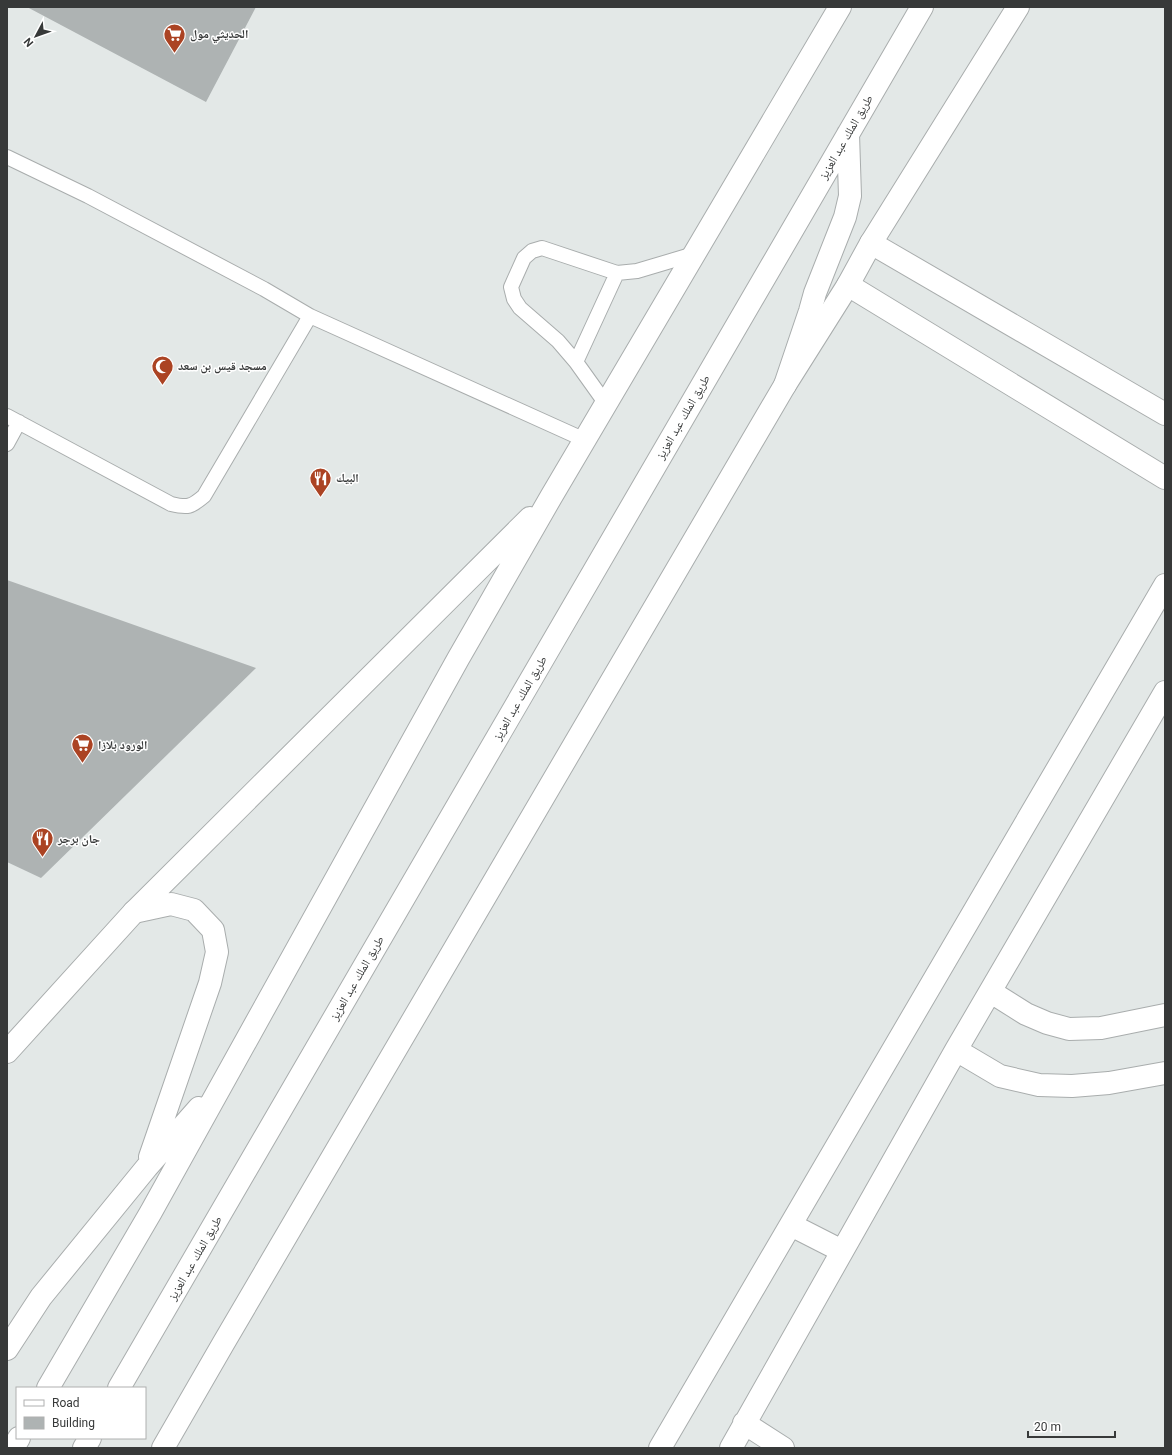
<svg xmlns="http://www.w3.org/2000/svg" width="1172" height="1455" viewBox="0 0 1172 1455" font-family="Roboto,'Noto Naskh Arabic',sans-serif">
<rect width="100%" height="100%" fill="#e3e8e7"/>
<path fill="#aeb3b3" d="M27,7H256L206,102Z
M7,580L256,668L41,878L7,862Z"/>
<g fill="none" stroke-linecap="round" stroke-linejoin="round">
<defs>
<path id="service" d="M7,157L88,196L264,289L310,316L585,440
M576,362L617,273
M606,404L576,362L558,341L520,308L514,299L511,287L524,258L532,251L542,248L617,273L637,271L694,254
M7,416L171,504C188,508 191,507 204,496L310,316
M7,444L19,422"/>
<path id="minor" d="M871,243L1165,414
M848,285L1165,478
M991,992L1026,1014L1047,1023L1069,1029L1101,1028L1165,1015
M956,1050L1000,1076L1039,1085L1072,1086L1109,1083L1165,1073
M7,1052L134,912
M791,1225L842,1251
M744,1423L783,1448
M660,1448L1165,585
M731,1448L956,1050L1165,692"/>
<path id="tertiary" d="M163,1448L223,1344L785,385L848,285L871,243L1018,7"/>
<path id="trunk" d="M785,385L810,311L815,293L845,217L850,196L848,134
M134,912L530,518
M134,912L171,904L194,910L213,930L217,952L210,983L150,1157
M7,1349L41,1297L147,1167L199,1108
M48,1388L151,1212L458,659L551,497L840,7
M119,1388L922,7
M13,1448L19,1438
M84,1448L90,1438"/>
</defs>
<use href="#service" stroke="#a9adad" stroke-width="16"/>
<use href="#minor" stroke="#a9adad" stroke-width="24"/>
<use href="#tertiary" stroke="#a9adad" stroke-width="24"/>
<use href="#trunk" stroke="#a9adad" stroke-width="24"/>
<use href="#service" stroke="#fff" stroke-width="14"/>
<use href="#minor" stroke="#fff" stroke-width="22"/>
<use href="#tertiary" stroke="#fff" stroke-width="22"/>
<use href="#trunk" stroke="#fff" stroke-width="22"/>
</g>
<defs>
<symbol id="supermarket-pin" viewBox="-11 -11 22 30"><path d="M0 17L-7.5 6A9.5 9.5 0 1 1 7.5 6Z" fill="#ab4323" stroke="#fff"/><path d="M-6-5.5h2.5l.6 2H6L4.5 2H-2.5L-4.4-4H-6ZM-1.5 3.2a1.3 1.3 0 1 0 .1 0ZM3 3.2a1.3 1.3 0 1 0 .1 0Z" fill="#fff"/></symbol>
<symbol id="mosque-pin" viewBox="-11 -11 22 30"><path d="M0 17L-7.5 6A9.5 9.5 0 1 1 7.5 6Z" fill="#ab4323" stroke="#fff"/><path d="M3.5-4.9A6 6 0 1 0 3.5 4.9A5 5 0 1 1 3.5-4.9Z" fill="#fff"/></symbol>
<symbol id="restaurant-pin" viewBox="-11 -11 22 30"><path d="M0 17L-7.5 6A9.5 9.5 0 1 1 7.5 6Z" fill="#ab4323" stroke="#fff"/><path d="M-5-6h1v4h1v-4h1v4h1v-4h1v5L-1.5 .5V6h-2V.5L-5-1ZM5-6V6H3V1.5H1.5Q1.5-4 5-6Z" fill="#fff"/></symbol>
</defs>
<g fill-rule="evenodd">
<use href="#supermarket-pin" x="162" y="22" width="25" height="34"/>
<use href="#mosque-pin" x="150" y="354" width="25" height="34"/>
<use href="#restaurant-pin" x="308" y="466" width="25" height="34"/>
<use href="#supermarket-pin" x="70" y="732" width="25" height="34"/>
<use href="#restaurant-pin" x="30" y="826" width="25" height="34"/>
</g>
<g text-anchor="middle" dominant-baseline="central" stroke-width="3" stroke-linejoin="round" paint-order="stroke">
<g font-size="12" font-weight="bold" fill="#373939" stroke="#fff" text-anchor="start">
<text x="190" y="34">الحديثي مول</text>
<text x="178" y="366">مسجد قيس بن سعد</text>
<text x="336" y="478">البيك</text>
<text x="98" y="745">الورود بلازا</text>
<text x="58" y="839">جان برجر</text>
</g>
<g font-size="12" fill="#373939" stroke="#fff">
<text transform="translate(846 137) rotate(-60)">طريق الملك عبد العزيز</text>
<text transform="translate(683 417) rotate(-60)">طريق الملك عبد العزيز</text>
<text transform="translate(520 698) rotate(-60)">طريق الملك عبد العزيز</text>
<text transform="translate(357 978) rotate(-60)">طريق الملك عبد العزيز</text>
<text transform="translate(195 1258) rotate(-60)">طريق الملك عبد العزيز</text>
</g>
</g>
<rect width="1172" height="1455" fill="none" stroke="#373939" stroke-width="16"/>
<rect x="16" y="1387" width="130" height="52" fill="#ffffff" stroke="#afb0b0"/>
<rect x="24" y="1400" width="20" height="6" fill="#ffffff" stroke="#afb0b0"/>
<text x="52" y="1407" font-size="12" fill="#373939">Road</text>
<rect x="24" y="1417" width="20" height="12" fill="#aeb3b3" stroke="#afb0b0"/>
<text x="52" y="1427" font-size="12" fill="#373939">Building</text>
<g transform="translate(36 36) rotate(229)" stroke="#ffffff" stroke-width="3" paint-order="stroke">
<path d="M0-3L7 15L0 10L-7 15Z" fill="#373939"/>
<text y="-6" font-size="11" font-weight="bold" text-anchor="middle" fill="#373939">N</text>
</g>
<path d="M1028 1431v6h87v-6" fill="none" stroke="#373939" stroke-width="2"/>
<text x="1034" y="1431" font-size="12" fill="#373939" stroke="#ffffff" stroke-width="3" paint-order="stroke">20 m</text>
</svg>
